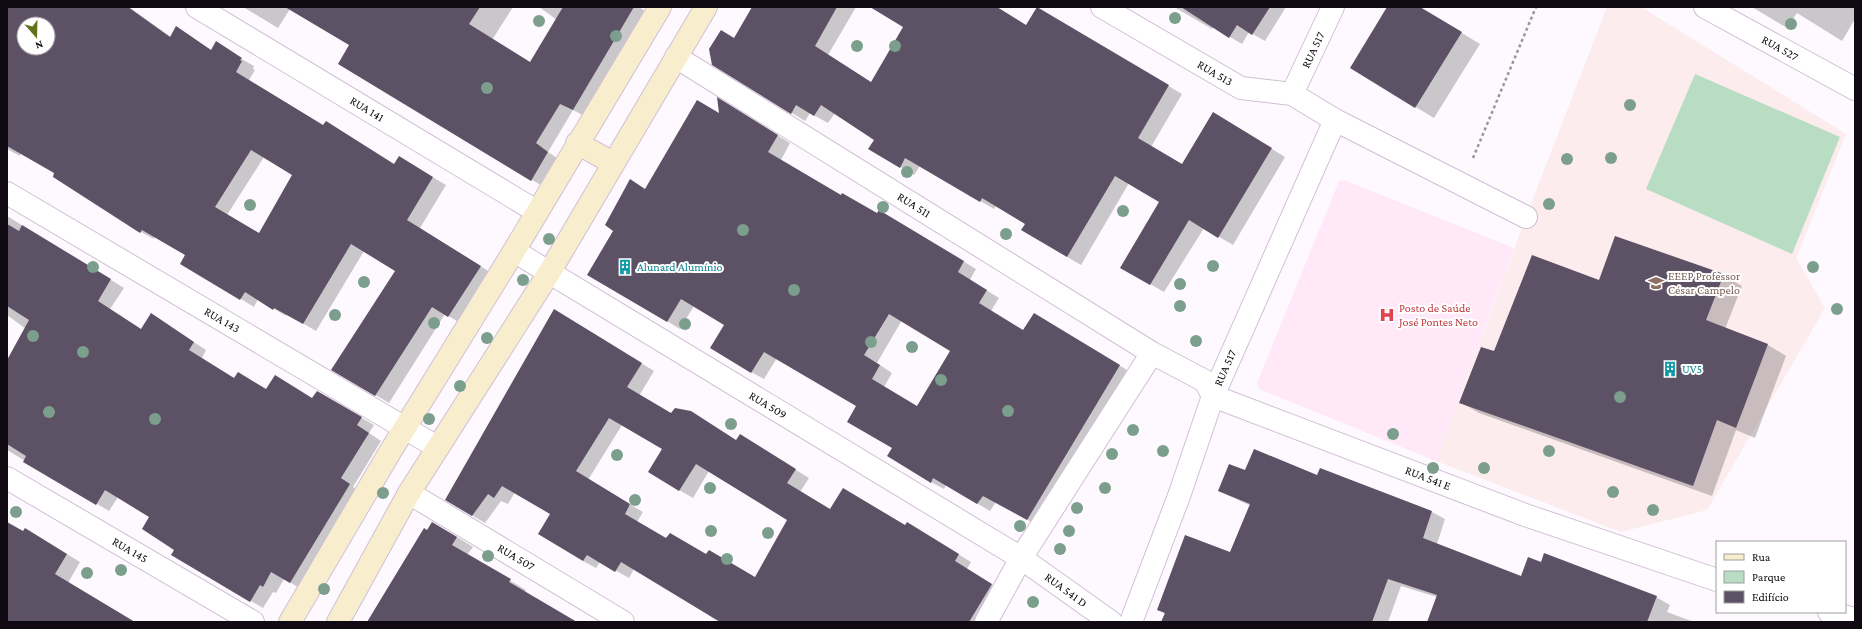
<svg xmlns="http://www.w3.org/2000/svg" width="1862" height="629" viewBox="0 0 1862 629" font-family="'Crimson Pro',serif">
<rect width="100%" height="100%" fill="#fdf9fe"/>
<path fill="#fcecee" d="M1607,7H1641L1846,134L1796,258L1825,308L1707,510L1621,532L1436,461L1526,217Z"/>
<path fill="#ffe9f8" d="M1344,180L1514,248L1436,461L1259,389L1257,383L1339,181Z"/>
<path fill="#b9ddc3" d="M1695,74L1840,137L1792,254L1646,189Z"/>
<path fill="#0003" fill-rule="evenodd" d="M7,7H129L171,37L177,27L212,51L215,44L254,66L253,69L255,70L249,80L324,126L395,165L399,157L446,185L420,228L493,274L462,324L445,314L389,403L332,369L396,271L364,251L316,331L287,314L286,316L258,299L254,307L241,299L181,264L187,255L155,236L154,239L141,232L56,173L21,153L20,156L7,149ZM24,24H48V48H24ZM264,157L293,175L259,234L227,215Z
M243,7H513L492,40L531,63L557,20L539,7H639L648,13L586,117L573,110L548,152L560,160L544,187L532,180L350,44L290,9L278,28Z
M753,7H856L828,55L872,83L904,27L871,7H996L1026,26L1037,8L1182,94L1151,147L1183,165L1227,121L1285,157L1233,245L1204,228L1164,292L1122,268L1161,202L1129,183L1081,265L1022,230L1026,224L996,206L994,209L920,166L914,175L870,149L876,140L835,113L828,123L810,113L805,121L792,113L735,39Z
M1174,7H1286L1265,41L1249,32L1242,44L1213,27L1212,29Z
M1388,7H1419L1480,44L1434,118L1351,68Z
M1752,7H1855V19L1842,41L1797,13L1787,28Z
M730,106L790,143L781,160L841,196L877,214L892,218L976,269L970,280L999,298L991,311L1024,331L1047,322L1132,373L1040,527L996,502L990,511L946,485L944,489L931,482L893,447L857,406L777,358L764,379L751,372L726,325L694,306L680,329L589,274L646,190ZM902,320L952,351L917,407L884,387L892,373L877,363Z
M7,216L124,288L110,309L142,330L151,314L206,350L202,358L235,379L267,390L313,399L317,392L374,425L369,433L381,441L353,487L363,493L303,590L284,579L276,593L273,592L263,608L173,555L176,549L151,517L118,497L109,511L7,450V362L26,329L7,315Z
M1723,275L1742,286L1725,329L1768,345L1786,356L1755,438L1736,430L1712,496L1479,413L1460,402L1494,352L1599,281Z
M568,318L654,371L639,396L672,415L737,441L753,443L809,478L800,492L830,510L920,531L971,562L967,569L1004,592L986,622H722L634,569L629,578L600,562L596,568L583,561L552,514L515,492L508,504L501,501L485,523L446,500ZM622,425L664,449L679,490L693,498L709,471L789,520L755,578L707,556L667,540L637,522L643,512L588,480Z
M1320,469L1432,512L1445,519L1437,544L1521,577L1656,597L1670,605L1667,612L1694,622H1428L1437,597L1401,586L1388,622H1162L1165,614L1158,609L1231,553L1251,506L1219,491L1246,471L1318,476Z
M7,523L23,533L39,537L80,562L68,583L134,622H7Z
M428,531L449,532L473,547L467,555L526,590L525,592L568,622H381Z"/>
<path fill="#5d5165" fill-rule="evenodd" d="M7,7H128L170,37L176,26L211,50L216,41L242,58L240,60L242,61L236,72L323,125L326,121L394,164L399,156L433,177L407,220L481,266L448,317L432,307L375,396L331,370L395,271L351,244L303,324L274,308L273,310L245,292L240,300L180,264L185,255L142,230L140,233L53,177L54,173L7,146ZM24,24H48V48H24ZM251,150L292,175L259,233L215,207Z
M285,7H480L469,24L530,62L563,7H634L573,110L560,104L536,143L548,152L531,181L338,64L349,45Z
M752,7H837L815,46L871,82L903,27L870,7H997L1026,25L1037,7L1169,85L1138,138L1182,164L1213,112L1272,148L1218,238L1189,220L1150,285L1120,268L1159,202L1115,176L1067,257L1021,230L1025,224L982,198L980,202L905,158L900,168L868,149L874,140L821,105L814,116L796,105L791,114L712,65L709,49L721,30L734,38Z
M1181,7H1270L1252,35L1237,25L1229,38Z
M1387,7H1420L1462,32L1415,108L1350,68Z
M717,97L778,135L768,152L841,195L842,193L877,213L879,210L964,261L958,272L987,290L979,303L1023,330L1034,313L1120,365L1027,520L983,496L977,504L933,478L931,483L887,456L892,448L847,422L856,406L764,352L751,373L710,348L724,325L681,299L667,322L587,275L613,231L605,225L630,179L645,189L697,100L719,113ZM889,314L950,351L917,406L872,379L880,365L864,355Z
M7,224L19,231L22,225L111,279L98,301L141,329L151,313L194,342L189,350L234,378L238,372L266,389L275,375L312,398L317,391L362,417L357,425L369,433L341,478L350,484L290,583L271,572L263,587L260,585L250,602L171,555L174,550L142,529L149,517L105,490L96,505L23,462L26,456L7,444V360L29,320L7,306Z
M1615,236L1724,274L1706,320L1768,344L1736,428L1717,420L1693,486L1459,403L1481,347L1494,351L1532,255L1599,280Z
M554,309L642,363L627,387L671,413L675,408L691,411L736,440L740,434L796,469L787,483L830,509L843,488L905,525L907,522L959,554L955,561L992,584L969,622H720L621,562L615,572L587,555L583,561L538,534L550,514L502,486L494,498L488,494L472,516L445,500ZM609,418L662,449L648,472L679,491L696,464L787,520L755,577L709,550L706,554L670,533L666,538L625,514L630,504L576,471Z
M1254,449L1317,475L1320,468L1432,511L1423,538L1521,576L1528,557L1541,562L1544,553L1657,596L1647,622H1427L1437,595L1388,579L1372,622H1161L1165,613L1157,610L1185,535L1230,552L1250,504L1218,491L1229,464L1245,470Z
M7,522L23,531L25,528L67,554L55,574L135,622H7Z
M432,522L457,537L452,545L511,579L509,582L577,622H367L424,528L427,530Z"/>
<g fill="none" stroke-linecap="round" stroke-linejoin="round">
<defs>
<path id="street" d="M197,7L536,211
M1102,7L1241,88L1292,94L1335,120L1526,217
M1705,7L1855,89
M676,57L1152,353L1205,381L1213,396L1525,515L1717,580
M1292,94L1333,7
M7,193L437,447
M514,251L1021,558L1111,622
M7,478L253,622
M409,493L623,622
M1829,612L1855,619
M986,622L1021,558L1152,353
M1131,622L1179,496L1213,396L1335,120"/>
<path id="secondary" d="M577,143L613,163
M290,622L390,452L514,251L660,7
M338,622L409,493L549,273L706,7"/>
</defs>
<use href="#street" stroke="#d0bfd5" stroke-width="24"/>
<use href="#secondary" stroke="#d0bfd5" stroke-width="24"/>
<path stroke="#9a959b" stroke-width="2.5" stroke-dasharray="3 3" stroke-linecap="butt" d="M1473,158L1536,7"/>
<use href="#street" stroke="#fff" stroke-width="22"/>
<use href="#secondary" stroke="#f8eece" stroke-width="22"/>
</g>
<g fill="#7c9f8d">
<circle cx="1175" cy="18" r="6"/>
<circle cx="539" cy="21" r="6"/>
<circle cx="1791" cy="24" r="6"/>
<circle cx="616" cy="36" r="6"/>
<circle cx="857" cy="46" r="6"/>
<circle cx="895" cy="46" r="6"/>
<circle cx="487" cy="88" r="6"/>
<circle cx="1630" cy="105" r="6"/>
<circle cx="1611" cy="158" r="6"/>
<circle cx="1567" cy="159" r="6"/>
<circle cx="907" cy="172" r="6"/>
<circle cx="1549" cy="204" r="6"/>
<circle cx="250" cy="205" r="6"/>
<circle cx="883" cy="207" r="6"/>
<circle cx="1123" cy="211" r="6"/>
<circle cx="743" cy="230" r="6"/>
<circle cx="1006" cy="234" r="6"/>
<circle cx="549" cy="239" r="6"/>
<circle cx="1213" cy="266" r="6"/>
<circle cx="93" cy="267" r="6"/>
<circle cx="1813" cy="267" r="6"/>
<circle cx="523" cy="280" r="6"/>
<circle cx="364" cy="282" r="6"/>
<circle cx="1180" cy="284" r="6"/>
<circle cx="794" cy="290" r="6"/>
<circle cx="1180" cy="306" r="6"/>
<circle cx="1837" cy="309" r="6"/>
<circle cx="335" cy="315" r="6"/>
<circle cx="434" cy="323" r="6"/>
<circle cx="685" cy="324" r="6"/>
<circle cx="33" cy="336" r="6"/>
<circle cx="487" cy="338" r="6"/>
<circle cx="1196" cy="341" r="6"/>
<circle cx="871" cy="342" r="6"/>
<circle cx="912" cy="347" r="6"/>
<circle cx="83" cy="352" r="6"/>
<circle cx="941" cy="380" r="6"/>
<circle cx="460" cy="386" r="6"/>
<circle cx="1620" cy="397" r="6"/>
<circle cx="1008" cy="411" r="6"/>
<circle cx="49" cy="412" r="6"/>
<circle cx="155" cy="419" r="6"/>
<circle cx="429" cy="419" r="6"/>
<circle cx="731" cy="424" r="6"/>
<circle cx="1133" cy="430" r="6"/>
<circle cx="1393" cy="434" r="6"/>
<circle cx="1163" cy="451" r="6"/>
<circle cx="1549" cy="451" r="6"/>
<circle cx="1112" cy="454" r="6"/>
<circle cx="617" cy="455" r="6"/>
<circle cx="1433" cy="468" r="6"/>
<circle cx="1484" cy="468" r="6"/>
<circle cx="710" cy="488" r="6"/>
<circle cx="1105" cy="488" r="6"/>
<circle cx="1613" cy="492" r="6"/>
<circle cx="383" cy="493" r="6"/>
<circle cx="635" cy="500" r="6"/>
<circle cx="1077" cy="508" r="6"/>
<circle cx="1653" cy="510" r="6"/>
<circle cx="16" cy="512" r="6"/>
<circle cx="1020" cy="526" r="6"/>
<circle cx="711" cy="531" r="6"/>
<circle cx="1069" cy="531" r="6"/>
<circle cx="768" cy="533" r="6"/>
<circle cx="1060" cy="549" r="6"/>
<circle cx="488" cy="556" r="6"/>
<circle cx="727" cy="559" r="6"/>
<circle cx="121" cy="570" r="6"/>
<circle cx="87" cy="573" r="6"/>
<circle cx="324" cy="589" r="6"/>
<circle cx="1033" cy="602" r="6"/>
</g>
<defs>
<symbol id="building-bare" viewBox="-9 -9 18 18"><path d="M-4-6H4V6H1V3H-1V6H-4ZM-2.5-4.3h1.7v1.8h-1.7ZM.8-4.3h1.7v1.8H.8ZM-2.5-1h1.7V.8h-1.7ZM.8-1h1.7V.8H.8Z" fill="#0f9aa8" stroke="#fff" stroke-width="2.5" paint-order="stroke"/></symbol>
<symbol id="school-bare" viewBox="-9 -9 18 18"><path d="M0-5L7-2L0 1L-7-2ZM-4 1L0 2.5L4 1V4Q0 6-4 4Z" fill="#8d6e63" stroke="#fff" stroke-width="2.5" paint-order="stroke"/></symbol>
<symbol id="hospital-bare" viewBox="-9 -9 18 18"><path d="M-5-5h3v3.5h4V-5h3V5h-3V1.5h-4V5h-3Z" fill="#e0444e" stroke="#fff" stroke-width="2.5" paint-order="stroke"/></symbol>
</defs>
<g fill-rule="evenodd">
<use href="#building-bare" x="614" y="256" width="22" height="22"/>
<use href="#school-bare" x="1645" y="272" width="22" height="22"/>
<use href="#hospital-bare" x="1376" y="304" width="22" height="22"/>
<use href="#building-bare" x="1659" y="358" width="22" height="22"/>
</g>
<g text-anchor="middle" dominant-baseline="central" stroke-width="4" stroke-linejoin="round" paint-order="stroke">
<g font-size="12" fill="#100b12" stroke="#fff">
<text transform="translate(1780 48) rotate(29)">RUA 527</text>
<text transform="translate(1313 50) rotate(-65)">RUA 517</text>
<text transform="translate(1215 73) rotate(30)">RUA 513</text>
<text transform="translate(367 109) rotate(31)">RUA 141</text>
<text transform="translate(914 205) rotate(32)">RUA 511</text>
<text transform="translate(222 320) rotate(30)">RUA 143</text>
<text transform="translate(1225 368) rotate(-66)">RUA 517</text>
<text transform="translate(768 405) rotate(31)">RUA 509</text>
<text transform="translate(1428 478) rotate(21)">RUA 541 E</text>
<text transform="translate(130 550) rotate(30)">RUA 145</text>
<text transform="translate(516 557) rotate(31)">RUA 507</text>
<text transform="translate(1066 590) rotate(36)">RUA 541 D</text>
</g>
<g font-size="12" fill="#0d838f" stroke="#fff" text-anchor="start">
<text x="637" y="267">Alunard Alumínio</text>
<text x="1682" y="369">UV5</text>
</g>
<g font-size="12" fill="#785e54" stroke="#fff" text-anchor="start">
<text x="1668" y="276">EEEP Professor<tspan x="1668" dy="14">César Campelo</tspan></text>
</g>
<g font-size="12" fill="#be3a42" stroke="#fff" text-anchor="start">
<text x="1399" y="308">Posto de Saúde<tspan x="1399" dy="14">José Pontes Neto</tspan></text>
</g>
</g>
<rect width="1862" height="629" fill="none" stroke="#100b12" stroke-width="16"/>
<rect x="1716" y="541" width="130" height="72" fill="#ffffff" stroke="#9f9da0"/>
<rect x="1724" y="554" width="20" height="6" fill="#f8eece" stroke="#9f9da0"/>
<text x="1752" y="561" font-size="12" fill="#100b12">Rua</text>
<rect x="1724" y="571" width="20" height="12" fill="#b9ddc3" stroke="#9f9da0"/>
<text x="1752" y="581" font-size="12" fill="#100b12">Parque</text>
<rect x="1724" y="591" width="20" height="12" fill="#5d5165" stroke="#9f9da0"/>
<text x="1752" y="601" font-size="12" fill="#100b12">Edifício</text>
<g transform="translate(36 36) rotate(160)"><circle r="19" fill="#ffffff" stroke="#9f9da0"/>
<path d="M0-3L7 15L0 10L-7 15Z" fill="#65721c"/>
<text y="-6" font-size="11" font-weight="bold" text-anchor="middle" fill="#100b12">N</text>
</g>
</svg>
